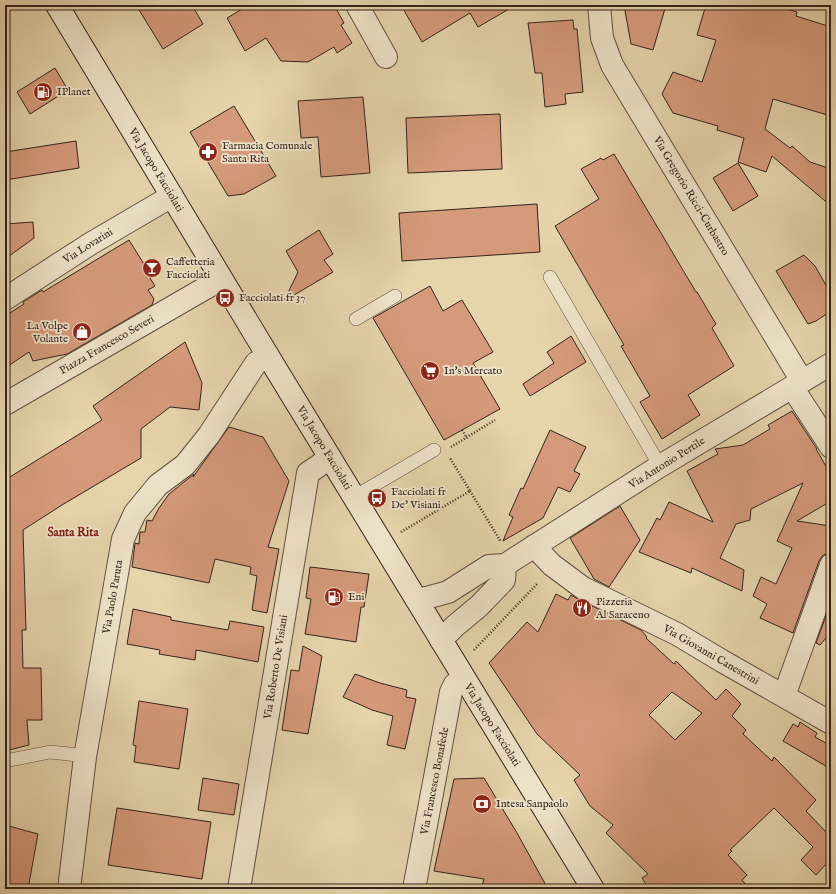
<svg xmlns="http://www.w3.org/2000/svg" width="836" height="894" viewBox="0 0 836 894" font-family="'IM FELL English',serif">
<rect width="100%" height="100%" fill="#e5d4ac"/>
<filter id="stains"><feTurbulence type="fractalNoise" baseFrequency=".005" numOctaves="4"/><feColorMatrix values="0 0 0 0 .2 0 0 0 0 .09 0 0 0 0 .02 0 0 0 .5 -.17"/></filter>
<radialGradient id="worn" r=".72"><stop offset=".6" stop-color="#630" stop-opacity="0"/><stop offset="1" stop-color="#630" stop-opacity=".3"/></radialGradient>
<path fill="#d59a7b" stroke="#34231d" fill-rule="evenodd" d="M136,5H192L203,24L163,49Z
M249,5H334L344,23L341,25L352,43L337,53L334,47L308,62L281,61L266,38L245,51L227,18Z
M401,5H516L478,27L470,13L422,42Z
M624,5H666L653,50L631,44Z
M706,5H775L797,12L796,16L831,27V116L773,99L765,129L790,148L792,146L810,162L831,169V206L772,156L766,172L738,162L744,138L717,130L718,126L673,113L662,94L673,72L702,82L716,40L697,35Z
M573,20L574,29H577L583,92L565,94L566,104L545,107L542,73H535L528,23Z
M55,68L68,90L30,114L17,92Z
M363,97L370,173L321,177L318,137L301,138L298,101Z
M234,106L276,176L244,194L228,196L190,132Z
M500,114L502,169L408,173L406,118Z
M76,141L79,168L5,180V152Z
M614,154L696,292H697L716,324L712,328L734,366L688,395L700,415L662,439L640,402L650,396L621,346L624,345L555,226L599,199L581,169L601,158L603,160Z
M738,163L758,196L733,211L713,178Z
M537,204L540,252L402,261L399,213Z
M33,222L34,238L5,259V224Z
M319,230L333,254L324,260L333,272L284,301L298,272L286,251Z
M129,240L152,277L150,278L155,286L148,290L154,299L152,305L67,354L33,361L29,352L5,368V316L24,304L23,302L42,290L43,292Z
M804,255L815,266L831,294V311L816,321L808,324L776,271Z
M430,286L443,311L462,300L493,352L473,363L500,409L444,440L373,318Z
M571,336L586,362L530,396L523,384L554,363L547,352Z
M185,342L202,383L199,410L170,407L141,429V458L62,505L23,530L26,630H22L23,668H41L42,720H27L29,745L5,751V480L102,420L93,406Z
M792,411L817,449H816L831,475V501L797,521L831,526V553L823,555L819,561L793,633L760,618L767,604L753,596L761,577L776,584L792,548L777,541L803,483L751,509L750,520L736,524L720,558L744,570L742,591L692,568L691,573L639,552L657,518L660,520L669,502L713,522L687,471L718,454L715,449L743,445L770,429L768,425Z
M229,427L263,437L289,481L268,547L279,549L267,613L252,610L257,576L250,574L251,567L215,559L209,583L132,567L135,543L139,544L140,532H145L147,520L152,521L159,508L169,494L194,474L193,477Z
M550,430L586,447L574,471L580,474L570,492L558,487L543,518L503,541L513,517L509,515L521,488L523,489Z
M620,506L640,540L609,587L594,579L570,538Z
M310,567L369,574L364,607H361L356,642L305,634L311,599L306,598Z
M556,594L568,600L571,595L578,599L641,630L647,637L646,638L674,664L676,661L716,700L726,689L741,704L732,716L746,730L743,734L772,761L774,757L816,800L806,811L827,833L831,828V865L828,862L816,875L801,860L813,847L774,808L730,850L732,851L728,855L747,875L742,880L750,889H649L642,878L648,874L606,833L613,825L590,806L574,780L580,775L537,734L489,663L527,622L538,632ZM672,692L702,713L675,740L649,715Z
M831,602V632L820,645L816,643Z
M133,609L171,617V620L228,630L230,621L264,627L258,662L196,650L195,660L159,654L160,650L127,644Z
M303,646L322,656L308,734L282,730L291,670L299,671Z
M355,674L380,683L407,690L406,697L416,699L405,749L387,745L393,716L372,710L343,697Z
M139,701L188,709L179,769L134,762L136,746L133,745Z
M800,722L817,733L815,737L831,746V769L783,741L793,724L798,727Z
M203,778L239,784L234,815L198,810Z
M484,778L517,833L548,889H481L484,879L434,871L454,779Z
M117,808L211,822L202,879L108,865Z
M5,825L38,834L28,889H5Z"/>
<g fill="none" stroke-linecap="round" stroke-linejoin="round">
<defs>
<path id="lane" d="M550,277L660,466
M356,319L395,296
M354,497L434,450
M5,761L50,752L78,755"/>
<path id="street" d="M357,5L386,57
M599,5L602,38L612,65L802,381
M5,299L90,244L172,196
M792,387L831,447
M5,404L209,286
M534,546L552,565L583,588L677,634L722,661L831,723
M417,600L426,598L448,592L489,566L505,565L660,466L831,364
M441,640L455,626L479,606L504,580L505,565
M784,696L831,565
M69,889L85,757L123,539L135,513L158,485L185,465L209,435L256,363L268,356
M239,889L308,473L330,458
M414,889L451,692L455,684L463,678"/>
<path id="secondary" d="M57,5L268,356L593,889"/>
</defs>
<use href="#lane" stroke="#604f41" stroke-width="14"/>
<use href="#street" stroke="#604f41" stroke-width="24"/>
<use href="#secondary" stroke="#34231d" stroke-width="24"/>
<path stroke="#34231d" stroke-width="2.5" stroke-dasharray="1 2" stroke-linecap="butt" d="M462,430L467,438
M451,447L495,420
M470,491L501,542
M401,532L470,491L450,458
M474,650L538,583"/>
<use href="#lane" stroke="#eee3c9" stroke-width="13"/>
<use href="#street" stroke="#eee3c9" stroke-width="22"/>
<use href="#secondary" stroke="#eee3c9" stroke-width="22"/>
</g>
<defs>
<symbol id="fuel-disc" viewBox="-11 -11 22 22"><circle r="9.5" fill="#8f2418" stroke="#eee3c9"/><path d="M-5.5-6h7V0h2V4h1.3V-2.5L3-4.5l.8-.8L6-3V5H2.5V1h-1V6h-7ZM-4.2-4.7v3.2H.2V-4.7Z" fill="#fff"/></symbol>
<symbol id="pharmacy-disc" viewBox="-11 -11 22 22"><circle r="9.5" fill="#8f2418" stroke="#eee3c9"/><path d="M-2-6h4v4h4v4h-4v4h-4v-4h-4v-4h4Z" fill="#fff"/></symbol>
<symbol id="bar-disc" viewBox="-11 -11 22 22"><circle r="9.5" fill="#8f2418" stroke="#eee3c9"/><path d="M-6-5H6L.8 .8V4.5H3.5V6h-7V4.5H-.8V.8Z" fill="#fff"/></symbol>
<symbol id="bus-disc" viewBox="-11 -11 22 22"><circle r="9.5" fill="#8f2418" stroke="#eee3c9"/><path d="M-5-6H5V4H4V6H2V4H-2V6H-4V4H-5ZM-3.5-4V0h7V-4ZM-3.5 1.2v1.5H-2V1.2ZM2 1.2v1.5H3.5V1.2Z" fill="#fff"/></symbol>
<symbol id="shop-disc" viewBox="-11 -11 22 22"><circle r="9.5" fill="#8f2418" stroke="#eee3c9"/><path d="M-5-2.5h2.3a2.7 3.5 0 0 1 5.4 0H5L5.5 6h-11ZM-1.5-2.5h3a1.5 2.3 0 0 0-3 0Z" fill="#fff"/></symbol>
<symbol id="supermarket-disc" viewBox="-11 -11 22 22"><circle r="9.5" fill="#8f2418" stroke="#eee3c9"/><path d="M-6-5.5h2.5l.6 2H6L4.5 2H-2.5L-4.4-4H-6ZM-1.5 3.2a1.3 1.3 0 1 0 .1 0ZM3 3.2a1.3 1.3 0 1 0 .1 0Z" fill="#fff"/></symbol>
<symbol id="restaurant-disc" viewBox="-11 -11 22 22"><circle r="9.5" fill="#8f2418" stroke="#eee3c9"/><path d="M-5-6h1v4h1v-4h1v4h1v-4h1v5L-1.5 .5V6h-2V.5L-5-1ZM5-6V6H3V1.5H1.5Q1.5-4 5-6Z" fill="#fff"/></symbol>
<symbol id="bank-disc" viewBox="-11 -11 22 22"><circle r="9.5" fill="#8f2418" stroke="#eee3c9"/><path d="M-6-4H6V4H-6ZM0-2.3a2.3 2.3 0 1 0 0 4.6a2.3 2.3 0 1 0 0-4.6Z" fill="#fff"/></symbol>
</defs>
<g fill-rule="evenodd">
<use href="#fuel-disc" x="32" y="81" width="22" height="22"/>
<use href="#pharmacy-disc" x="197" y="141" width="22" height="22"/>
<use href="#bar-disc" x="141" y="257" width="22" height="22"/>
<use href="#bus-disc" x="214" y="287" width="22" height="22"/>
<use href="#shop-disc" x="71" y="321" width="22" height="22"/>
<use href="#supermarket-disc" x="419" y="360" width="22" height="22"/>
<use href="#bus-disc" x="366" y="487" width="22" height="22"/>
<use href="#fuel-disc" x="323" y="586" width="22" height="22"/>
<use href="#restaurant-disc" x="571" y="597" width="22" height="22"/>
<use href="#bank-disc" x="471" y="793" width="22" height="22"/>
</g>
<g text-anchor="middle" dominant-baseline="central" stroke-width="3.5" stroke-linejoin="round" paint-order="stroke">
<g font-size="11" fill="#34231d" stroke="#eee3c9" text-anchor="start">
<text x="57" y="92">IPlanet</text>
<text x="222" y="146">Farmacia Comunale<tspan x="222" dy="13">Santa Rita</tspan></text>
<text x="166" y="262">Caffetteria<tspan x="166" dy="13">Facciolati</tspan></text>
<text x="239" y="298">Facciolati fr 37</text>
<text x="68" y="326" text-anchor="end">La Volpe<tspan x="68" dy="13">Volante</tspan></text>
<text x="444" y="371">In's Mercato</text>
<text x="391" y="492">Facciolati fr<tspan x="391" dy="13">De' Visiani</tspan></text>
<text x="348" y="597">Eni</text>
<text x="596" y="602">Pizzeria<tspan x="596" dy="13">Al Saraceno</tspan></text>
<text x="496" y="804">Intesa Sanpaolo</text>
</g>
<g font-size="11" fill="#34231d" stroke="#eee3c9">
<text transform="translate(156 170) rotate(59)">Via Jacopo Facciolati</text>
<text transform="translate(691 196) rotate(59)">Via Gregorio Ricci-Curbastro</text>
<text transform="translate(88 246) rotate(-32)">Via Lovarini</text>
<text transform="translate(107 345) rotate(-30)">Piazza Francesco Severi</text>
<text transform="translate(324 448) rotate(59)">Via Jacopo Facciolati</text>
<text transform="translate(667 463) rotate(-32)">Via Antonio Pertile</text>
<text transform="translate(113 597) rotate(-80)">Via Paolo Paruta</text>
<text transform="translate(711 655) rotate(30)">Via Giovanni Canestrini</text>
<text transform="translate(276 667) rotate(-81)">Via Roberto De Visiani</text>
<text transform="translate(492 725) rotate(58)">Via Jacopo Facciolati</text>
<text transform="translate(435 781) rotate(-79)">Via Francesco Bonafede</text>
</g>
<g font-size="12" font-weight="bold" fill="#7a1f14" stroke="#eee3c9">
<text x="73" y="532">Santa Rita</text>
</g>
</g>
<rect width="836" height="894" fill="none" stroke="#e5d4ac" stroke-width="20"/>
<rect x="6" y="6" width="824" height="882" fill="none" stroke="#34231d" stroke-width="2"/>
<rect x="10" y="10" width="816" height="874" fill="none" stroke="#34231d"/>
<rect width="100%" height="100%" filter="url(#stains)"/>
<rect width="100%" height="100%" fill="url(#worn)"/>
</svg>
